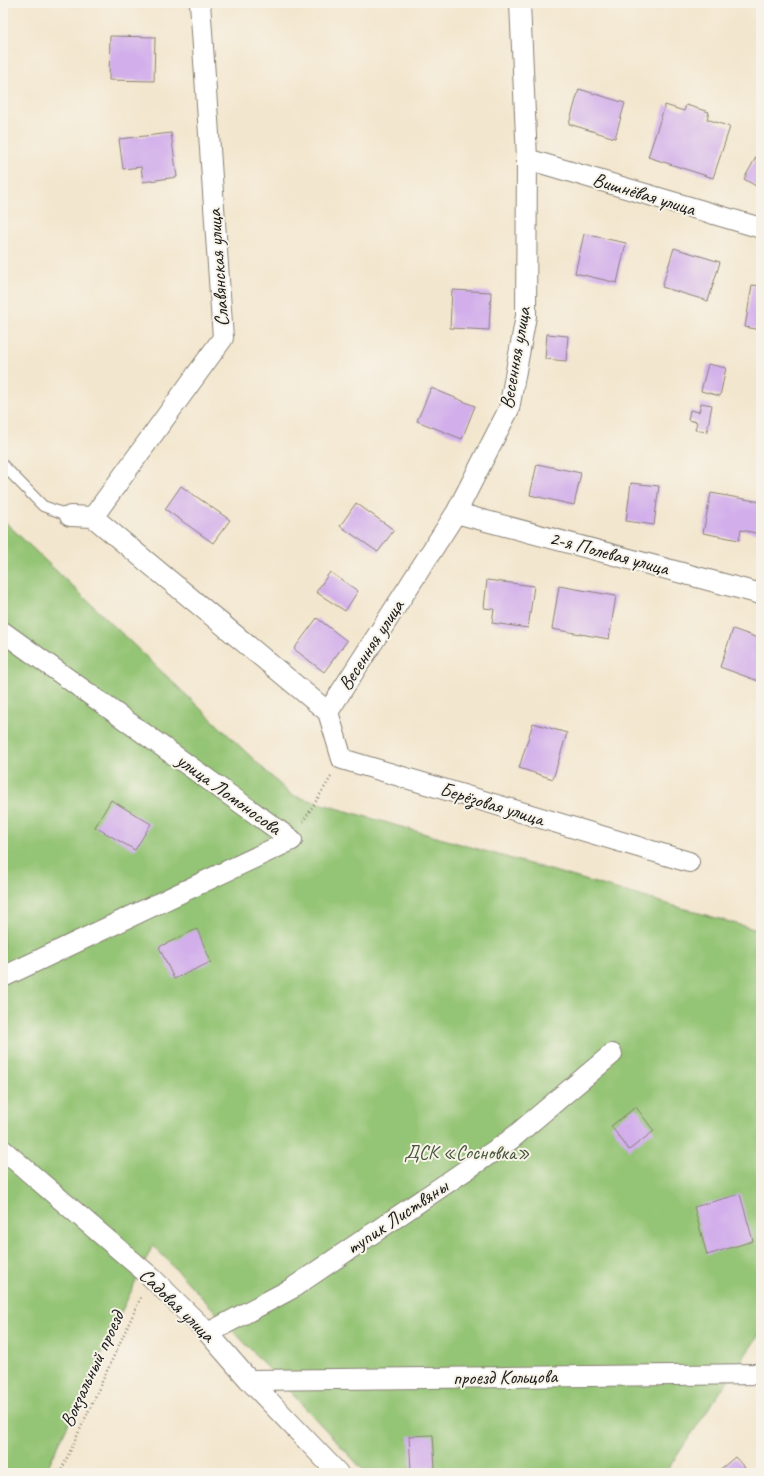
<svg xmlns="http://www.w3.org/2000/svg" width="764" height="1476" viewBox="0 0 764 1476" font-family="Caveat,sans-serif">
<rect width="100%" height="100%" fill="#f7f3e8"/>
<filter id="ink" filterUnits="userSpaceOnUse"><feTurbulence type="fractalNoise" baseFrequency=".025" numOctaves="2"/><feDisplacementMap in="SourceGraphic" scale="8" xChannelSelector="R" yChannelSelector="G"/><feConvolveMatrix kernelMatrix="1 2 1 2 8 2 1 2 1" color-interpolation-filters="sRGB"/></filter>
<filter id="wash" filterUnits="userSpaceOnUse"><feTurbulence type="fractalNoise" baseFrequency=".012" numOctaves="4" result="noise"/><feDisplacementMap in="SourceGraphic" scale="16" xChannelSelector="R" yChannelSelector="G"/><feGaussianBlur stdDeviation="0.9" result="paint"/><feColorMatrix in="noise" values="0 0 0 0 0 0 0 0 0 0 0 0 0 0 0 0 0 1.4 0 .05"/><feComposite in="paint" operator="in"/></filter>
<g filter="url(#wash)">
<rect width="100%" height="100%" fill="#f3e6ce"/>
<path fill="#94c474" stroke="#587048" d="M3,520L291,795L761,931V1332L665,1473H366L153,1245L45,1473H3Z"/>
<g id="blocks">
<path fill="#d2aeeb" d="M110,36L155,37L154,81L109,80Z
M579,89L625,103L615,138L569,124Z
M665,105L684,111L686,105L709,112L707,119L730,127L713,178L648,157Z
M171,133L177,177L143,182L141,167L123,169L119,139Z
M761,148V189L744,179Z
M584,234L626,243L617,283L575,273Z
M674,248L720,262L708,301L662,287Z
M752,285L761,286V330L745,327Z
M452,290L491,292L489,330L450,328Z
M547,334L568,336L566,361L545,359Z
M708,364L726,368L720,396L701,391Z
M431,388L475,406L462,439L417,421Z
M701,403L712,405L707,432L695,430L697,422L688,420L690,410L699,412Z
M537,464L581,473L574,505L530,495Z
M631,483L659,486L654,525L626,521Z
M181,486L230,520L213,543L165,509Z
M711,493L761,502V534L741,530L739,540L703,533Z
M356,503L394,530L378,552L340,526Z
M330,572L358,591L345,611L316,592Z
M487,580L534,586L528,628L492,623L494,609L484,608Z
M559,586L616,596L609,639L552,629Z
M317,618L347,641L324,672L294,649Z
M733,629L761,639V682L720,667Z
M533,723L567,733L553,779L519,768Z
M111,800L151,824L135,850L95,827Z
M197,929L211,962L174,979L159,947Z
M636,1107L654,1131L629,1150L611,1126Z
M740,1194L753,1241L707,1255L694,1207Z
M433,1435L435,1468L411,1470L409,1436Z
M735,1457L745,1468L739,1473H716Z"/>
</g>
</g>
<g filter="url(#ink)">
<use href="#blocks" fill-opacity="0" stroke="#888175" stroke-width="1"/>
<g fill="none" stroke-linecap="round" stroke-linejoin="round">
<defs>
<path id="service" d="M3,465L43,506L70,516"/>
<path id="minor" d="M527,159L761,228
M456,513L761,594
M70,516L93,517L223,338L200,3
M93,517L328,712
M3,632L292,840L3,977
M328,712L456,513L509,409L526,316L527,159L520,3
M328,712L342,759L689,862
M3,1150L151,1277L208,1333L249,1380L338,1473
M208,1333L291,1289L510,1140L612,1054
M249,1380L761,1374"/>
</defs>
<use href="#service" stroke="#888175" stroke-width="12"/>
<use href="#minor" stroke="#888175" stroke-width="22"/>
<path stroke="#888175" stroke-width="2.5" stroke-dasharray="1 3" stroke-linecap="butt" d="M303,822L331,777
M60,1473L141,1297"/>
<use href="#service" stroke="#fff" stroke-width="10"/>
<use href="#minor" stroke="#fff" stroke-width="20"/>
</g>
</g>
<g text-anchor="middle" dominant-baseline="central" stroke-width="4" stroke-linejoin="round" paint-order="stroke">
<g font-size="20" fill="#1c1c1c" stroke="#f7f3e8">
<text transform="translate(644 194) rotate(17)">Вишнёвая улица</text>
<text transform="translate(218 268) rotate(-94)">Славянская улица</text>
<text transform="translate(515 358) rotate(-80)">Весенняя улица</text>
<text transform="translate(609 553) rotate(15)">2-я Полевая улица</text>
<text transform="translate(371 645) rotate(-57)">Весенняя улица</text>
<text transform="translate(229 794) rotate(36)">улица Ломоносова</text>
<text transform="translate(492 804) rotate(17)">Берёзовая улица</text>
<text transform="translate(397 1217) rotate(-34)">тупик Листвяны</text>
<text transform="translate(177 1305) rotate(44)">Садовая улица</text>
<text transform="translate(92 1369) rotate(-65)">Вокзальный проезд</text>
<text transform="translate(505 1377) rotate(-1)">проезд Кольцова</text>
</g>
<g font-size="20" fill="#46573b" stroke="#f7f3e8">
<text x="467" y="1152">ДСК «Сосновка»</text>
</g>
</g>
<rect width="764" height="1476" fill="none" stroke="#f7f3e8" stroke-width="16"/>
</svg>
